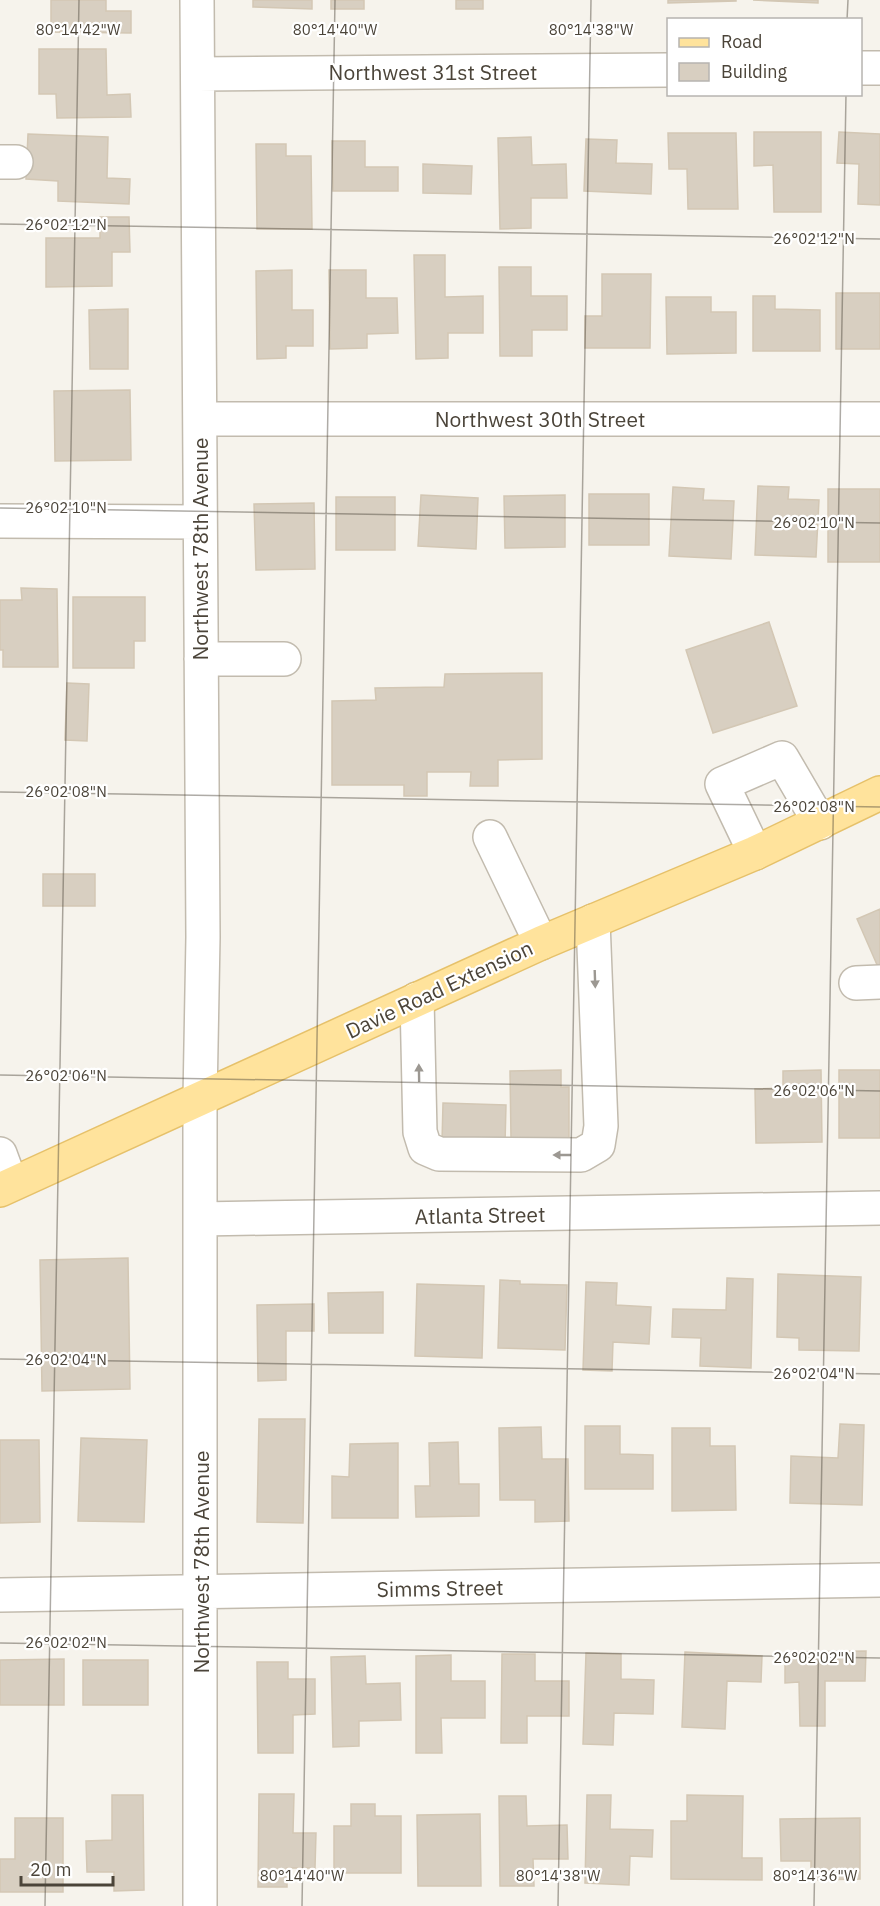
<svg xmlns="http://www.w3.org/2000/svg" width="880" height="1906" viewBox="0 0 880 1906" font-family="'IBM Plex Sans',sans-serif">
<rect width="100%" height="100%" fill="#f6f3ec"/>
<path fill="#d8cfc1" stroke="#d3c7b4" stroke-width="1.5" d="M51,0H106V11H131V33L51,32Z
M253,0H312V9L253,7Z
M331,0H364V9H331Z
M456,0H483V9H456Z
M668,0H736V1L668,3Z
M753,0H818V3Z
M39,49H106L107,95L130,94L131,117L57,118L56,94H39Z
M754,132H821V212H774L773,165L754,166Z
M839,132L880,134V205L858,204L859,164L837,163Z
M668,133H736L738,209H688L687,169H669Z
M28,134L108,137L107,178L130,179L129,204L58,201V181L26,179Z
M531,137L532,165L566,164L567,198H531V228L500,229L498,138Z
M586,139L617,140L616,163L652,164L651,194L584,191Z
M332,141H365V167H398V191H333Z
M256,144H286V156H311L312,229H257Z
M423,164L472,166L471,194L423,193Z
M100,217H129L130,252H112V286L46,287V238H100Z
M414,255H445V297L483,296V333H448V358L416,359Z
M499,267H531V296H567V330H532V356H500Z
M292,270V310H313V346H286V358L257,359L256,271Z
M329,270H366V298H397L398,333L367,334V348L330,349Z
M602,274H651L650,348H585V316H602Z
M836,293H880V349H836Z
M753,296H775V309L820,310V351H753Z
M666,297H711V312H736V353L667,354Z
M128,309V369H90L89,310Z
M130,390L131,460L55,461L54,391Z
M758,486L789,487L788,499L819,500L816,557L755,555Z
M673,487L704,489L703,500L734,501L731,559L669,556Z
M828,489H880V562H828Z
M589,494H649V545H589Z
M421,495L478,498L476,549L418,546Z
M565,495V547L505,548L504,496Z
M336,497H395V550H336Z
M314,503L315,569L256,570L254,504Z
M21,588L57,589L58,667H3V650H0V600H22Z
M73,597H145V641H134V668H73Z
M769,622L797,706L713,733L686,650Z
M542,673V759L498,760V786H470L471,772H427V796H404V785H332V701L376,700L375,688L444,687L445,674Z
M67,683L89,684L87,741L65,740Z
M43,874H95V906H43Z
M880,909V966L878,967L857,919Z
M561,1070V1087H569V1139H511L510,1071Z
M821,1070L822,1142L756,1143L755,1089L783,1088V1071Z
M839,1070H880V1138H839Z
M443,1103L506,1105L505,1144L442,1142Z
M128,1258L130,1389L42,1391L40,1260Z
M778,1274L861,1277L859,1351L799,1350V1338L777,1337Z
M727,1278L753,1279L751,1368L700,1366L701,1338L672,1337L673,1309L726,1310Z
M500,1280L520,1281V1284L567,1285L565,1350L498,1348Z
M586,1282L617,1283L616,1305L651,1307L649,1344L613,1342L612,1371L583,1370Z
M417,1284L484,1286L482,1358L415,1356Z
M383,1292V1333H329L328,1293Z
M314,1304V1331H286V1380L258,1381L257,1305Z
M259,1419H305L303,1523L257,1522Z
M840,1424L864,1425L862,1505L790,1503L791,1456L838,1458Z
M585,1426H620V1454L653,1455V1489H585Z
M541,1427L542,1459H568L569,1521L535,1522V1500H500L499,1428Z
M672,1428H710V1446H735L736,1510L672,1511Z
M81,1438L147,1440L144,1522L78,1521Z
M0,1440H39L40,1522L0,1523Z
M458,1442L459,1484H479V1516L416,1517L415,1486H430L429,1443Z
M398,1443V1518H332V1476L349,1477L350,1444Z
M866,1651L865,1681H825V1726H800L799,1682L785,1683V1652Z
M685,1652L762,1656L761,1682L727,1681L725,1729L682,1727Z
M586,1653L621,1654V1679L654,1680L653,1714L614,1713L613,1745L583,1744Z
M502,1654H535V1681H569V1716H527V1743H501Z
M451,1655V1681H485V1718H441L442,1753H416V1656Z
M365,1656L366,1684L400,1683L401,1720L359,1721V1746L333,1747L331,1657Z
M64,1659V1705H0V1660Z
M83,1660H148V1705H83Z
M257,1662H288V1679H315V1714L293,1715V1753H258Z
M259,1794H294L293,1833H316L315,1868H287V1887H258Z
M112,1795H143L144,1890L114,1891V1872H87L86,1841L112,1840Z
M587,1795H611L610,1829L653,1830L652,1857L630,1856L629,1885L585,1883Z
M687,1795L743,1796L742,1858H762V1880L671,1879V1821H687Z
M499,1796H526L527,1826L567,1825L568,1859H533L534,1886H500Z
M351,1804H375V1816H401V1873H334V1826H351Z
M480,1814L481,1886H418L417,1815Z
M15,1818H63V1892H0V1859H15Z
M860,1818V1879L811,1880V1861H781L780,1819Z"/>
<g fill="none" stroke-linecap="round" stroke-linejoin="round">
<defs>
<path id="minor" d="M197,0L203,937L200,1099V1906
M860,68H880
M198,74L668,70
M0,162H16
M200,419H880
M0,521L200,522
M201,659H284
M490,837L541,943
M755,853L722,784L782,758L820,823
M856,983L880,982
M417,999L420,1132L425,1148L439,1154L581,1155L598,1145L601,1126L593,921
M0,1154L11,1184
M200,1219L880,1208
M0,1595L880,1580"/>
<path id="major" d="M0,1190L541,943L755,853L880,793"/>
</defs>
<use href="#minor" stroke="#c2bbae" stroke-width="36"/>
<use href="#major" stroke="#e6c16a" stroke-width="36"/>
<use href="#minor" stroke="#fff" stroke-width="33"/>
<use href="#major" stroke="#ffe39c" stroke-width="33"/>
</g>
<defs><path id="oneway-solid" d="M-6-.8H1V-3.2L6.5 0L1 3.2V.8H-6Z" transform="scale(1.5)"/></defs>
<g fill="#9c9892">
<use href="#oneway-solid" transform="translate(595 979) rotate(88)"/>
<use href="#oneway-solid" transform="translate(419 1073) rotate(-91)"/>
<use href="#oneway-solid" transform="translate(562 1155) rotate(-180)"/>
</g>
<path fill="none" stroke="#4b4439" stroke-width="1.5" stroke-opacity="0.45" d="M847,20L848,0M0,224L880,239M0,508L880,523M0,792L880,807M0,1075L880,1091M0,1359L880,1374M0,1643L880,1658M45,1906L79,0M302,1906L335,0M558,1906L591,0M814,1906L846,94"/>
<g text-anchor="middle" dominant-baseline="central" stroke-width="4.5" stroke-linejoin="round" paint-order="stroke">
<g font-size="21" fill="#4b4439" stroke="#fff">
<text x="433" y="72">Northwest 31st Street</text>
<text x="540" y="419">Northwest 30th Street</text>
<text transform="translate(200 549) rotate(-90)">Northwest 78th Avenue</text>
<text transform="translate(439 989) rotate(-25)">Davie Road Extension</text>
<text transform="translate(480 1215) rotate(-1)">Atlanta Street</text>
<text transform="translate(201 1562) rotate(-90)">Northwest 78th Avenue</text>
<text transform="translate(440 1588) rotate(-1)">Simms Street</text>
</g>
</g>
<g font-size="15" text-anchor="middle" fill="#4b4439" stroke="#fff" stroke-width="4.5" stroke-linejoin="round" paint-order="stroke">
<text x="78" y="35">80°14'42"W</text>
<text x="335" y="35">80°14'40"W</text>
<text x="591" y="35">80°14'38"W</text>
<text x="66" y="230">26°02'12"N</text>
<text x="814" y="244">26°02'12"N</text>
<text x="66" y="513">26°02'10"N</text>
<text x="814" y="528">26°02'10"N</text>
<text x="66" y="797">26°02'08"N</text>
<text x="814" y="812">26°02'08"N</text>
<text x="66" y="1081">26°02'06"N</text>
<text x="814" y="1096">26°02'06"N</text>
<text x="66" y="1365">26°02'04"N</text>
<text x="814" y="1379">26°02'04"N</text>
<text x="66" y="1648">26°02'02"N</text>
<text x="814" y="1663">26°02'02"N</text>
<text x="302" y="1881">80°14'40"W</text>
<text x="558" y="1881">80°14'38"W</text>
<text x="815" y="1881">80°14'36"W</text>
</g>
<rect x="667" y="18" width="195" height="78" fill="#ffffff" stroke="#b7b4b0" stroke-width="1.5"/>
<rect x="679" y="38" width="30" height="9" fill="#ffe39c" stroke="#b7b4b0" stroke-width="1.5"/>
<text x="721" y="48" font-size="18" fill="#4b4439">Road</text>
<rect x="679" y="63" width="30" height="18" fill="#d8cfc1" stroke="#b7b4b0" stroke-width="1.5"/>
<text x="721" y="78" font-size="18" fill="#4b4439">Building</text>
<path d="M21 1876v9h92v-9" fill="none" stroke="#4b4439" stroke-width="3"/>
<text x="30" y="1876" font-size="18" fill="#4b4439" stroke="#ffffff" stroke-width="4.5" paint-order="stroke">20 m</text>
</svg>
